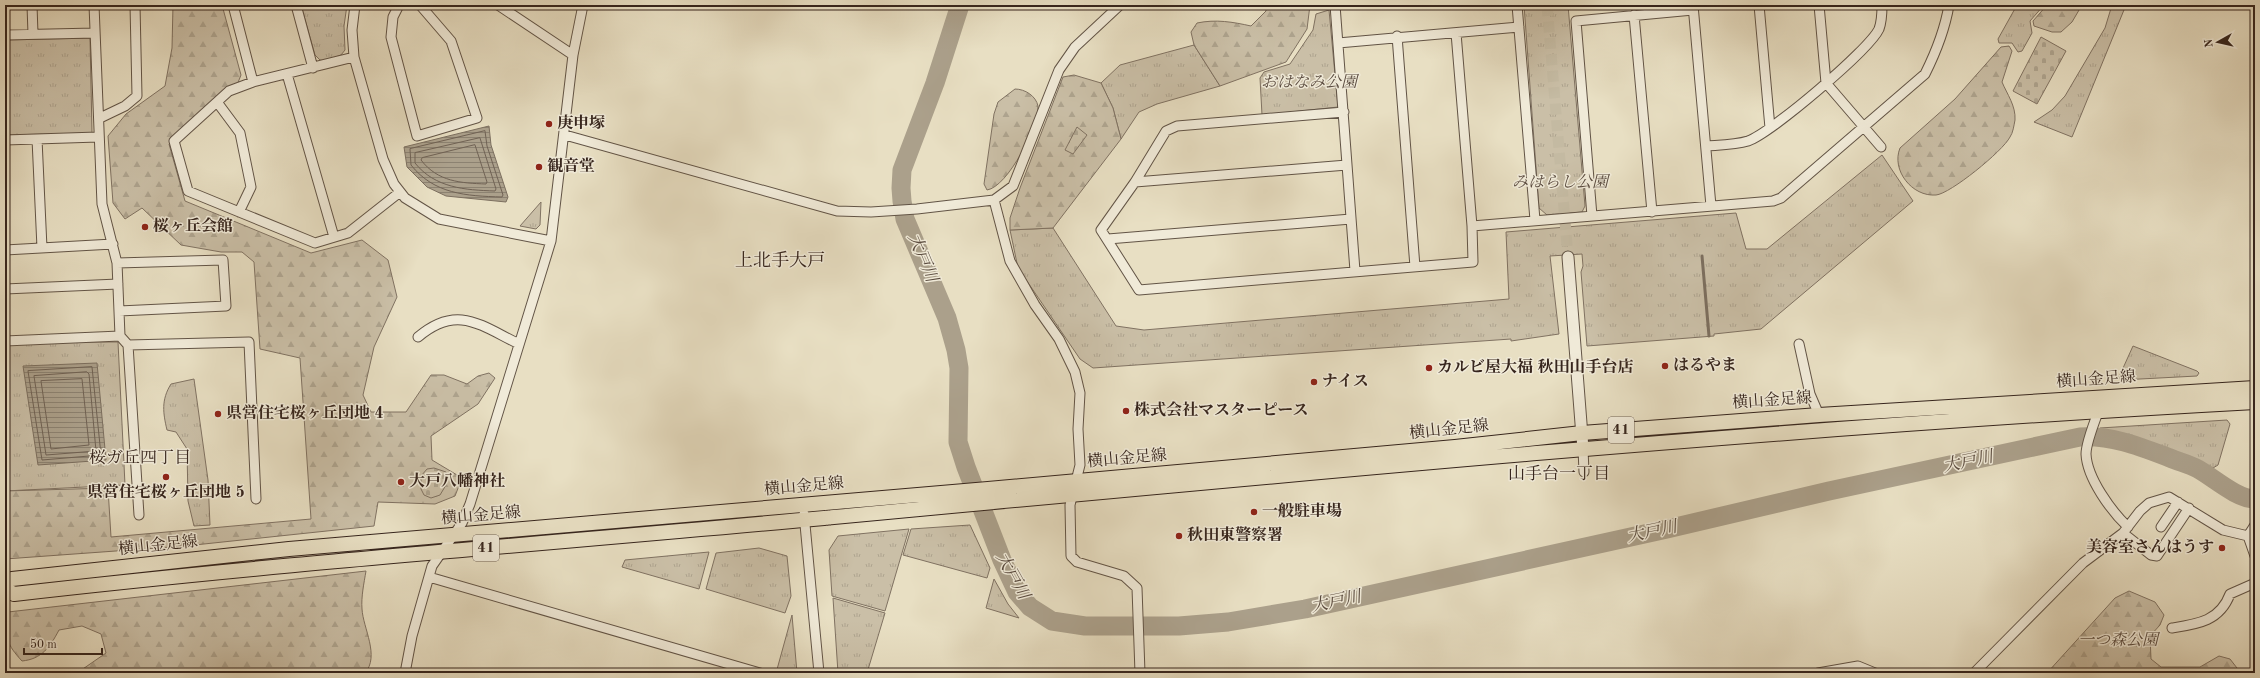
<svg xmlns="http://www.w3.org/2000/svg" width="2260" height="678" viewBox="0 0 2260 678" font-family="'Old Standard TT','Noto Serif JP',serif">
<defs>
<pattern id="grass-tufts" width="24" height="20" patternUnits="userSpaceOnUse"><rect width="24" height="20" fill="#cabfa7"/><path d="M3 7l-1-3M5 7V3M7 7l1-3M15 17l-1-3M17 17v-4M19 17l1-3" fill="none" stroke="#aea48f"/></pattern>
<pattern id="forest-firs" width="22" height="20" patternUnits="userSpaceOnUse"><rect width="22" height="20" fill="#cabfa7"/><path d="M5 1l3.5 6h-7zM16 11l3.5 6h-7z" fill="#aea48f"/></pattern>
<pattern id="cemetery-stones" width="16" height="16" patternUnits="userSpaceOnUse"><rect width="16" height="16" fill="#cabfa7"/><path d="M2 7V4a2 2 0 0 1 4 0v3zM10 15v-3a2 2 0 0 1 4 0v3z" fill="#aea48f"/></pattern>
<pattern id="water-rules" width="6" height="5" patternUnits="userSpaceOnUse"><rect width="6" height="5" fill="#aba08b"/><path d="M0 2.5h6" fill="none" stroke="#8c8271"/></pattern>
</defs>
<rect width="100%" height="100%" fill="#e8dfc3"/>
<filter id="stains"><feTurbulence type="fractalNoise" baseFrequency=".005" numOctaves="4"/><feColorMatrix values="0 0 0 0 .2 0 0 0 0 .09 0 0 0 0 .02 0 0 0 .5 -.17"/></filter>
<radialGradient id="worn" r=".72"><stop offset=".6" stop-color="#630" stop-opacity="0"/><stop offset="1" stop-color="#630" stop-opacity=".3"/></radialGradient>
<path fill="url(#grass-tufts)" stroke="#807262" d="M301,5H347L344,26L345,50L341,55L325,61L320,60L315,55Z
M1524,5H1568L1585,206L1582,212L1547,215L1539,208Z
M2017,5H2044L2030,21L2032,33L2022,51L2018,52L2012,43H1999L1998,39Z
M2112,5H2126L2072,137L2034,122L2052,110L2065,96L2105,28Z
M1329,10L1338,107L1262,115L1260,78L1264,72L1290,64L1313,30L1316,14Z
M90,38L92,133L5,135V40Z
M1194,45L1220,86L1157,104L1139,112L1121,139L1113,108L1101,83L1120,65Z
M1882,155L1913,201L1761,329L1714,334V336L1587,346L1581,272L1583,266L1582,254L1550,256L1559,334L1511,341V339L1093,368L1080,359L1018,268L1010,230L1053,228L1116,326L1144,330L1509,299L1506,232L1736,213L1746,249H1767Z
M541,202L540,225L536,229L520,226Z
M5,342H118L125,485L5,491Z
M2133,346L2197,371L2199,373L2197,376L2121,380L2119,377Z
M194,379L208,480L210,525L194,526L188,501L187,449L176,432L167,430C163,413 161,400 171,384Z
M2227,420L2230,424L2218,465L2213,468L2119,435L2101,431L2100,428Z
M970,525L990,568L987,578L903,555L911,529Z
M909,529L885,611L832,596L829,550L838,536Z
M759,548L787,556L791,596L785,613L706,589L716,553Z
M709,552L699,589L622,567L625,560Z
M994,579L1008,604L1019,618L986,608Z
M833,598L885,613L867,673H838Z
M792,615L797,673H776Z"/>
<path fill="url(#forest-firs)" stroke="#807262" d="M173,5H222L241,75L237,85L225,88L169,144L185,201L311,253L362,240L388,260L397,297L374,347L363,395L371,412H406L431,375H444L467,384L478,376L489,373L495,378L478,404L431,436L432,460L462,478L455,496L435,504L378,502L374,526L185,546L5,559V491L108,488L111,537L311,519L300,358L260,349L254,262L242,252H221L181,245L142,208L125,219L113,203L108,136L126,114L165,86L172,48Z
M1266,5H1310L1307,29L1286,62L1220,86L1194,45L1191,32L1197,23C1216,19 1233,22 1251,26L1266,11Z
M2047,5H2082L2072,22L2061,32H2052L2034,26L2033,21Z
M2009,46L2012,51L2002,82C2007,94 2016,106 2015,120C2014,125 2013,133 2010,137C2003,151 1950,194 1936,195C1912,197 1891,170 1900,148L1955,99L2001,47Z
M1074,75L1101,83L1113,108L1121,139L1053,228L1010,230V218L1020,188L1063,77Z
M1015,89C1025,89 1036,96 1038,106C1039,125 1008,187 987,190L984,184L994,114L998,102Z
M366,571C364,583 361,597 362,609C363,628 380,656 365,673H77L106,653L101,634L82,626L59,630C50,647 42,659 22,661C7,645 5,637 5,615L8,612Z
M2129,591L2155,602L2164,615L2160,625L2150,636L2151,659L2161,667H2200L2219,656L2230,659L2237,668L2235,673H2047L2115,598Z"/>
<path fill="url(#cemetery-stones)" stroke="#807262" d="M2041,37L2066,51L2037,104L2013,91Z
M1077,127L1087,135L1073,154L1065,150Z
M434,468L446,472V485L440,495L431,498L424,495L421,489V476L427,469Z"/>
<path fill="url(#water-rules)" stroke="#7c6f5f" d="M489,126L491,145L508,197L506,202L446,196L427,187L407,167L404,147Z
M97,363L106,460L38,465L23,366Z"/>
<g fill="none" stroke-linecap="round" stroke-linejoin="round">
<path stroke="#706254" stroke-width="1" d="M485,131L487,146L503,195L502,197C466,196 434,194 411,165L410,149Z
M480,138L496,189L495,191C465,190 435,188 415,163V153Z
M475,145L487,182L486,184C461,183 438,182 421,160L422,158Z
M92,367L101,455L42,460L28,371Z
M87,372L89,374L96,451L46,455L34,376Z
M82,379L89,445L51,449L41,381Z"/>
<path stroke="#7c6f5f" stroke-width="3" d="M1702,256L1709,336"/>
<path stroke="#aba08b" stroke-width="19" d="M960,5L935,83L902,170L901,188L902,201L905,219L947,318L956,350L959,368L958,442L966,467L1002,560L1017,592L1030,607L1052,621L1085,626H1179L1228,622L1305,609L1667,529L1829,491L2080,437C2112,435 2141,447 2170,458C2179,462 2189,464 2198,469C2214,478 2237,499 2255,499"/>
<path stroke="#c4baa2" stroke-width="11" stroke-dasharray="11 5.5" stroke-linecap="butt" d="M1547,5L1568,257"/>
<defs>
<path id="minor" d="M32,5L33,34
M94,5L102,204L117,263L120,336L128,345L249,342L256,499
M233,5L253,82
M296,5L313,68
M355,5L352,30L354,57L383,159L394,184L405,198L439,219L551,241
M399,5L393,17L391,37L417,136L477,118L451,41L420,5
M498,5L573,55
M1335,5L1355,271
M1517,5L1535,220
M1693,5L1711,206
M1759,5L1770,128
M1819,5L1826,83L1881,147
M1634,15L1652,212
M1456,33L1472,226
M5,35L95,33
M1397,36L1415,267
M1338,43L1519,27
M354,57L253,82L229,91L174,141L188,191L315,243L348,233L400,192
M287,74L334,237
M217,102L240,133L251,187L239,212
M1344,112L1177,126L1166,131L1135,182L1101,230L1139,290L1473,262L1472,226L1773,201L1781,198L1925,74C1936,52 1945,29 1949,5
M100,118L125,106L137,96L135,5
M565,135L837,211L871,212L917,209L994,200L1013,186L1059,70L1075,47L1120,5
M37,139L42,248
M5,140L98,137
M1706,146C1719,145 1735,145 1748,141C1771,133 1869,50 1879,29C1882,21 1882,13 1882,5
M1135,182L1347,165
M994,200L1010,261L1035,305L1059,339L1075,372L1080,393L1078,429L1080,465L1070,505L1071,556L1077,562L1124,576L1137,588L1140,673
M1592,216L1576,21L1693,10
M1108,239L1351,219
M5,250L113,244
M117,263L223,260L226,306L119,311
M5,289L118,284
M418,337C457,304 480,325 519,344
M5,341L120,336
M1799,344L1810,394L1819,415
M128,345L139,515
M2100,407C2096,418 2086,442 2086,454C2087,478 2111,511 2128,527
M1583,449L1584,472
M804,514L819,673
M2161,527L2178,502
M2123,533L2151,555L2157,556L2189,508
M2248,536L2255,525
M429,577L760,673
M2172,628C2198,624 2220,621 2230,594L2255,583
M405,673L412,636L432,566L462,523L470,504L551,241L573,55L583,5
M1818,673L1858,666L1875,673
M1974,673L2083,563L2123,533L2140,511L2149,503L2169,497L2223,530L2248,536L2255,556"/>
<path id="tertiary" d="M1568,257L1583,449"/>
<path id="primary" d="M5,585L12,579L289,549L988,489L1455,447L1582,433L1819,415L2255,388
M5,590L14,594C283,563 554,543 824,518C1301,473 1777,428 2255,402"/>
</defs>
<use href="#minor" stroke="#625446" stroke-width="11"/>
<use href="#tertiary" stroke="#625446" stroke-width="13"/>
<use href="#primary" stroke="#36251d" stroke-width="16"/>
<use href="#minor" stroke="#f0ead8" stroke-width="9"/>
<use href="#tertiary" stroke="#f0ead8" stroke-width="11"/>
<use href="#primary" stroke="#e8dfc3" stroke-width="14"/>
</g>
<g fill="#8f2418" stroke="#f0ead8" stroke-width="1.5">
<circle cx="549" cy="124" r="4"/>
<circle cx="539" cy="167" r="4"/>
<circle cx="145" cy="227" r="4"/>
<circle cx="1665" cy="366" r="4"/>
<circle cx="1429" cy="368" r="4"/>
<circle cx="1314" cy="382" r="4"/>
<circle cx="1126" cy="411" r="4"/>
<circle cx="218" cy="414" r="4"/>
<circle cx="166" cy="477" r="4"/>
<circle cx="401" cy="482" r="4"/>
<circle cx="1254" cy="512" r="4"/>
<circle cx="1179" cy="536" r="4"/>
<circle cx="2222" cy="548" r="4"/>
</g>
<g text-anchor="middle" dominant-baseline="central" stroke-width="3" stroke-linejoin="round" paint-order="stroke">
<g fill="#f0ead8" stroke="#6e6055" stroke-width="1">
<rect x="1608" y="417" width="26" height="26" rx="3"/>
<rect x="473" y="535" width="26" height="26" rx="3"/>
</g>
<g font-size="15" font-weight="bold" fill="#36251d">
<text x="1621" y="430">41</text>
<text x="486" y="548">41</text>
</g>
<g font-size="16" font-style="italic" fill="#5b4c40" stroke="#f0ead8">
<text x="1309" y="83">おはなみ公園</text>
<text x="1560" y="183">みはらし公園</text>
<text x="2118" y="641">一つ森公園</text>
</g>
<g font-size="16" font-weight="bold" fill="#36251d" stroke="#f0ead8" text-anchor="start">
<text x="557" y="124">庚申塚</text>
<text x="547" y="167">観音堂</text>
<text x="153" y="227">桜ヶ丘会館</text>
<text x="1673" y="366">はるやま</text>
<text x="1437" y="368">カルビ屋大福 秋田山手台店</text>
<text x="1322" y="382">ナイス</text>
<text x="1134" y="411">株式会社マスターピース</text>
<text x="226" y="414">県営住宅桜ヶ丘団地 4</text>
<text x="409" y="482">大戸八幡神社</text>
<text x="166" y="493" text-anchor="middle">県営住宅桜ヶ丘団地 5</text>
<text x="1262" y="512">一般駐車場</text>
<text x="1187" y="536">秋田東警察署</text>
<text x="2214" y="548" text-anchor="end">美容室さんはうす</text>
</g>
<g font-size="16" fill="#36251d" stroke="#f0ead8">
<text transform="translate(2096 380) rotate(-4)">横山金足線</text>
<text transform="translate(1772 401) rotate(-4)">横山金足線</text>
<text transform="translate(1449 430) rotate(-6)">横山金足線</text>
<text transform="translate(1127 459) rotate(-5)">横山金足線</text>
<text transform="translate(804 487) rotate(-5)">横山金足線</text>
<text transform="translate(481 516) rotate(-5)">横山金足線</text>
<text transform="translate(158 546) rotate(-6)">横山金足線</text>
</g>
<g font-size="17" font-style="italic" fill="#594a3e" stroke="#f0ead8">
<text transform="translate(922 258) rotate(67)">大戸川</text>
<text transform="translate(1968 462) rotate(-12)">大戸川</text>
<text transform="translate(1652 532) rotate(-12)">大戸川</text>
<text transform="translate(1012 576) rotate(61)">大戸川</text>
<text transform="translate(1336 602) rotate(-12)">大戸川</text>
</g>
<g font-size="17" fill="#36251d" stroke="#f0ead8">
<text x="140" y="458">桜ガ丘四丁目</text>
<text x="1559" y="474">山手台一丁目</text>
</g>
<g font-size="18" fill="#36251d" stroke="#f0ead8">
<text x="780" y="261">上北手大戸</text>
</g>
</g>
<rect width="2260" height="678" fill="none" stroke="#e8dfc3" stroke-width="20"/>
<rect x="6" y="6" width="2248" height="666" fill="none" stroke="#36251d" stroke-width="2"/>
<rect x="10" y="10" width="2240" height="658" fill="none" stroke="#36251d"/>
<g transform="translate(2218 42) rotate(262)" stroke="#f0ead8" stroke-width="3" paint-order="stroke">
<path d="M0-3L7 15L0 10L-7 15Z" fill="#36251d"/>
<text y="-6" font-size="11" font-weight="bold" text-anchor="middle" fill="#36251d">N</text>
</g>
<path d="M24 648v6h78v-6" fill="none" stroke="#36251d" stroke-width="2"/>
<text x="30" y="648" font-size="12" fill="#36251d" stroke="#f0ead8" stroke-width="3" paint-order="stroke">50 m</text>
<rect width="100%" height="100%" filter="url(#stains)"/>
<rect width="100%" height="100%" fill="url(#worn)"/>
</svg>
